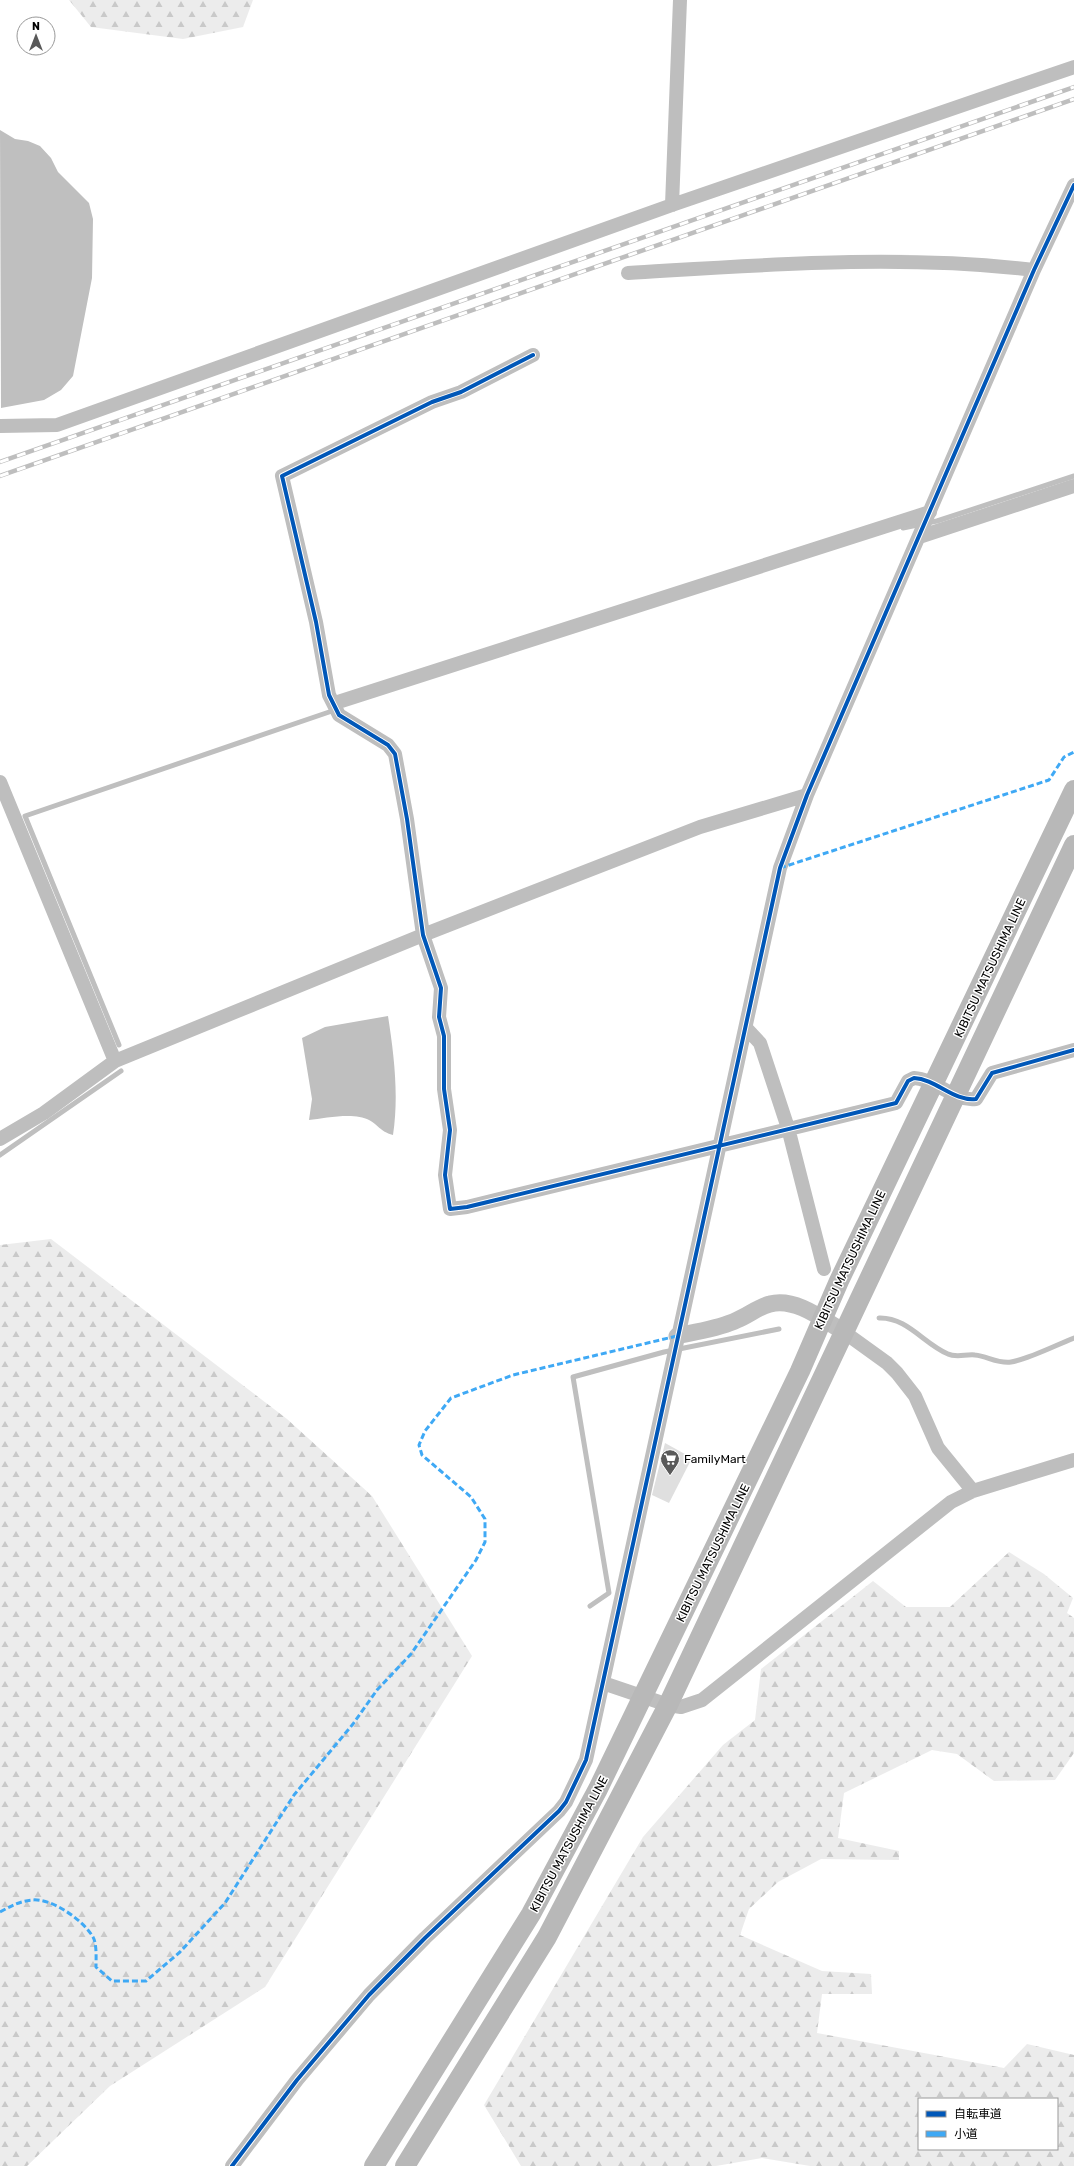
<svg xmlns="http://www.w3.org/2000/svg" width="1074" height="2166" viewBox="0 0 1074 2166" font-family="Rubik,'Noto Sans JP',sans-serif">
<defs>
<pattern id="forest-firs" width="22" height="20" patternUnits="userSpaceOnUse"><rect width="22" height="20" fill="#ececec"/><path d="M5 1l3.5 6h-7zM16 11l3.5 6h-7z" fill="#c9c9c9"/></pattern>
</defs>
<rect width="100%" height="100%" fill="#fff"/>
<path fill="url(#forest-firs)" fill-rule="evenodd" d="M69,0H253L243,27L183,39L91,27Z
M51,1239L287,1419L372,1496L472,1656L265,1987L110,2086L27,2166H0V1245Z
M1009,1552L1044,1574L1073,1598L1067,1613L1074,1618V1753L1055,1780L994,1781L957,1754L932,1750L844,1793L838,1838L899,1851V1860L821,1859L778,1882L749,1909L740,1935L822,1971L871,1974L872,1994H822L817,2033L1004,2068L1027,2044L1074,2055V2166H810L762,2158L716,2166H521L484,2105L643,1837L723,1745L755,1720L761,1669L873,1581L906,1607H950ZM919,2099H1057V2149H919Z"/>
<path fill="#bfbfbf" d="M0,130L15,139L28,141L40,146L51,158L58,172L89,203L93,219L92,278L73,376L61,390L44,400L1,408Z
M388,1016C394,1055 399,1095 393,1135C379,1131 379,1125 369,1120C355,1112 325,1118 309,1120L312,1099L302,1038L325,1027Z"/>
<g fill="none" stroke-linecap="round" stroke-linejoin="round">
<path stroke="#bfbfbf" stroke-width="5" d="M903,528L937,521L1074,476
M119,1045L25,816L335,710
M0,1155L121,1071
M879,1318C907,1317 924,1344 948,1354C956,1358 966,1354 975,1355C987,1356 998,1364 1011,1362C1029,1359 1056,1345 1074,1338
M590,1606L609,1593L573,1377L664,1352L779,1329"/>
</g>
<path fill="#dfdfdf" d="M665,1443L692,1458L669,1503L652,1495Z"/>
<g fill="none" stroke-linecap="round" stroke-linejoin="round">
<path stroke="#bebebe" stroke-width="14" d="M672,205L680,0
M628,273C763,265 899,254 1034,270
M533,355L461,392L432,402L282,476L316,622L329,695L339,715L388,745L395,754L407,819L423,935L441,988L439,1017L444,1036V1089L450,1130L445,1175L450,1209L467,1207L896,1103L908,1081L914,1078C936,1079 954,1102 976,1099L992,1073L1074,1050
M0,426L57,425L672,205L1074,67
M919,537L1074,486
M335,703L930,512
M0,782L115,1061
M746,1028L760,1043L788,1128L824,1269
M0,1139L44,1113L115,1061L423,935L700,827L807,795
M844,1332L887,1363L897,1373L915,1396L938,1448L973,1491
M603,1683L668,1705L681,1707L702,1700L951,1502L973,1491L1074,1460
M232,2166L297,2080L369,1995L425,1938L559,1811L566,1802L586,1760L780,868L807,795L1034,270L1074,185"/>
<path stroke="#bebebe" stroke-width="17" d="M677,1336C697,1331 719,1329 737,1320C749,1315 758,1307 770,1304C795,1297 824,1320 844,1332"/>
<path stroke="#b8b8b8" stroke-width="20" d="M374,2166L531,1914L598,1789L800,1371L839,1281L1074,790
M405,2166L547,1937L668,1705L1074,845"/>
<defs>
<path id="rail" d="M0,462L1074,87
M0,476L1074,99"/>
</defs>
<use href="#rail" stroke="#bebebe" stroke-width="4.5"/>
<use href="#rail" stroke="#fff" stroke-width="3" stroke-dasharray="9" stroke-linecap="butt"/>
<path stroke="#3fa9f5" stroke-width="3" stroke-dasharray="6 3" stroke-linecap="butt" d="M780,868L1049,780L1064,757L1074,752
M0,1912C11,1906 20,1901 32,1900C52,1898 83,1920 93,1937C97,1944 96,1959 96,1967L112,1981H146L180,1952L225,1903L294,1795L353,1724L377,1690L411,1654L476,1560L485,1542V1519L471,1497L422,1455L419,1445L425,1431L451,1398L513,1375L677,1336"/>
<defs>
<path id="cycleway" d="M533,355L461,392L432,402L282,476L316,622L329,695L339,715L388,745L395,754L407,819L423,935L441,988L439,1017L444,1036V1089L450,1130L445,1175L450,1209L467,1207L896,1103L908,1081L914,1078C936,1079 954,1102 976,1099L992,1073L1074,1050
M232,2166L297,2080L369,1995L425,1938L559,1811L566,1802L586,1760L780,868L807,795L1034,270L1074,185"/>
</defs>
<use href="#cycleway" stroke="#fff" stroke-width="6"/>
<use href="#cycleway" stroke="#0057b8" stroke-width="4"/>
</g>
<defs>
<symbol id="supermarket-pin" viewBox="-11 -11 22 30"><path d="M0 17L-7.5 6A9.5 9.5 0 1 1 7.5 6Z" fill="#595959" stroke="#fff"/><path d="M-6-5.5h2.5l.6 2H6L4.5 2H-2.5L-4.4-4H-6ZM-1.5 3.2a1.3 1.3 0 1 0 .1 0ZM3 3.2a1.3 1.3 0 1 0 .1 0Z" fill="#fff"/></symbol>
</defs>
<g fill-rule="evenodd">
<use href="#supermarket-pin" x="659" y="1448" width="22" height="30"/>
</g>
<g text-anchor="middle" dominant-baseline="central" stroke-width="3" stroke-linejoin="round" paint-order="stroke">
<g font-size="12" fill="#000" stroke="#fff">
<text transform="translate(990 968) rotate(-65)">KIBITSU MATSUSHIMA LINE</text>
<text transform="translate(850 1260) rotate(-65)">KIBITSU MATSUSHIMA LINE</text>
<text transform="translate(713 1553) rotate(-64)">KIBITSU MATSUSHIMA LINE</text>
<text transform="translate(569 1844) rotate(-62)">KIBITSU MATSUSHIMA LINE</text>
</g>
<g font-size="12" fill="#000" stroke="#fff" text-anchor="start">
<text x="684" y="1459">FamilyMart</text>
</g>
</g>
<rect x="918" y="2098" width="140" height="52" fill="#ffffff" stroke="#999999"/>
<rect x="926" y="2111" width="20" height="6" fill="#0057b8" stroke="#999999"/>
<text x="954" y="2118" font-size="12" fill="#000000">自転車道</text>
<rect x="926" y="2131" width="20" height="6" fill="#3fa9f5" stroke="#999999"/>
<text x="954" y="2138" font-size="12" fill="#000000">小道</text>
<g transform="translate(36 36)"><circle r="19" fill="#ffffff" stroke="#999999"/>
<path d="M0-3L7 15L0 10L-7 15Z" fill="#595959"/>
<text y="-6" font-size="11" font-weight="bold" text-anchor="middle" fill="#000000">N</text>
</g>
</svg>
